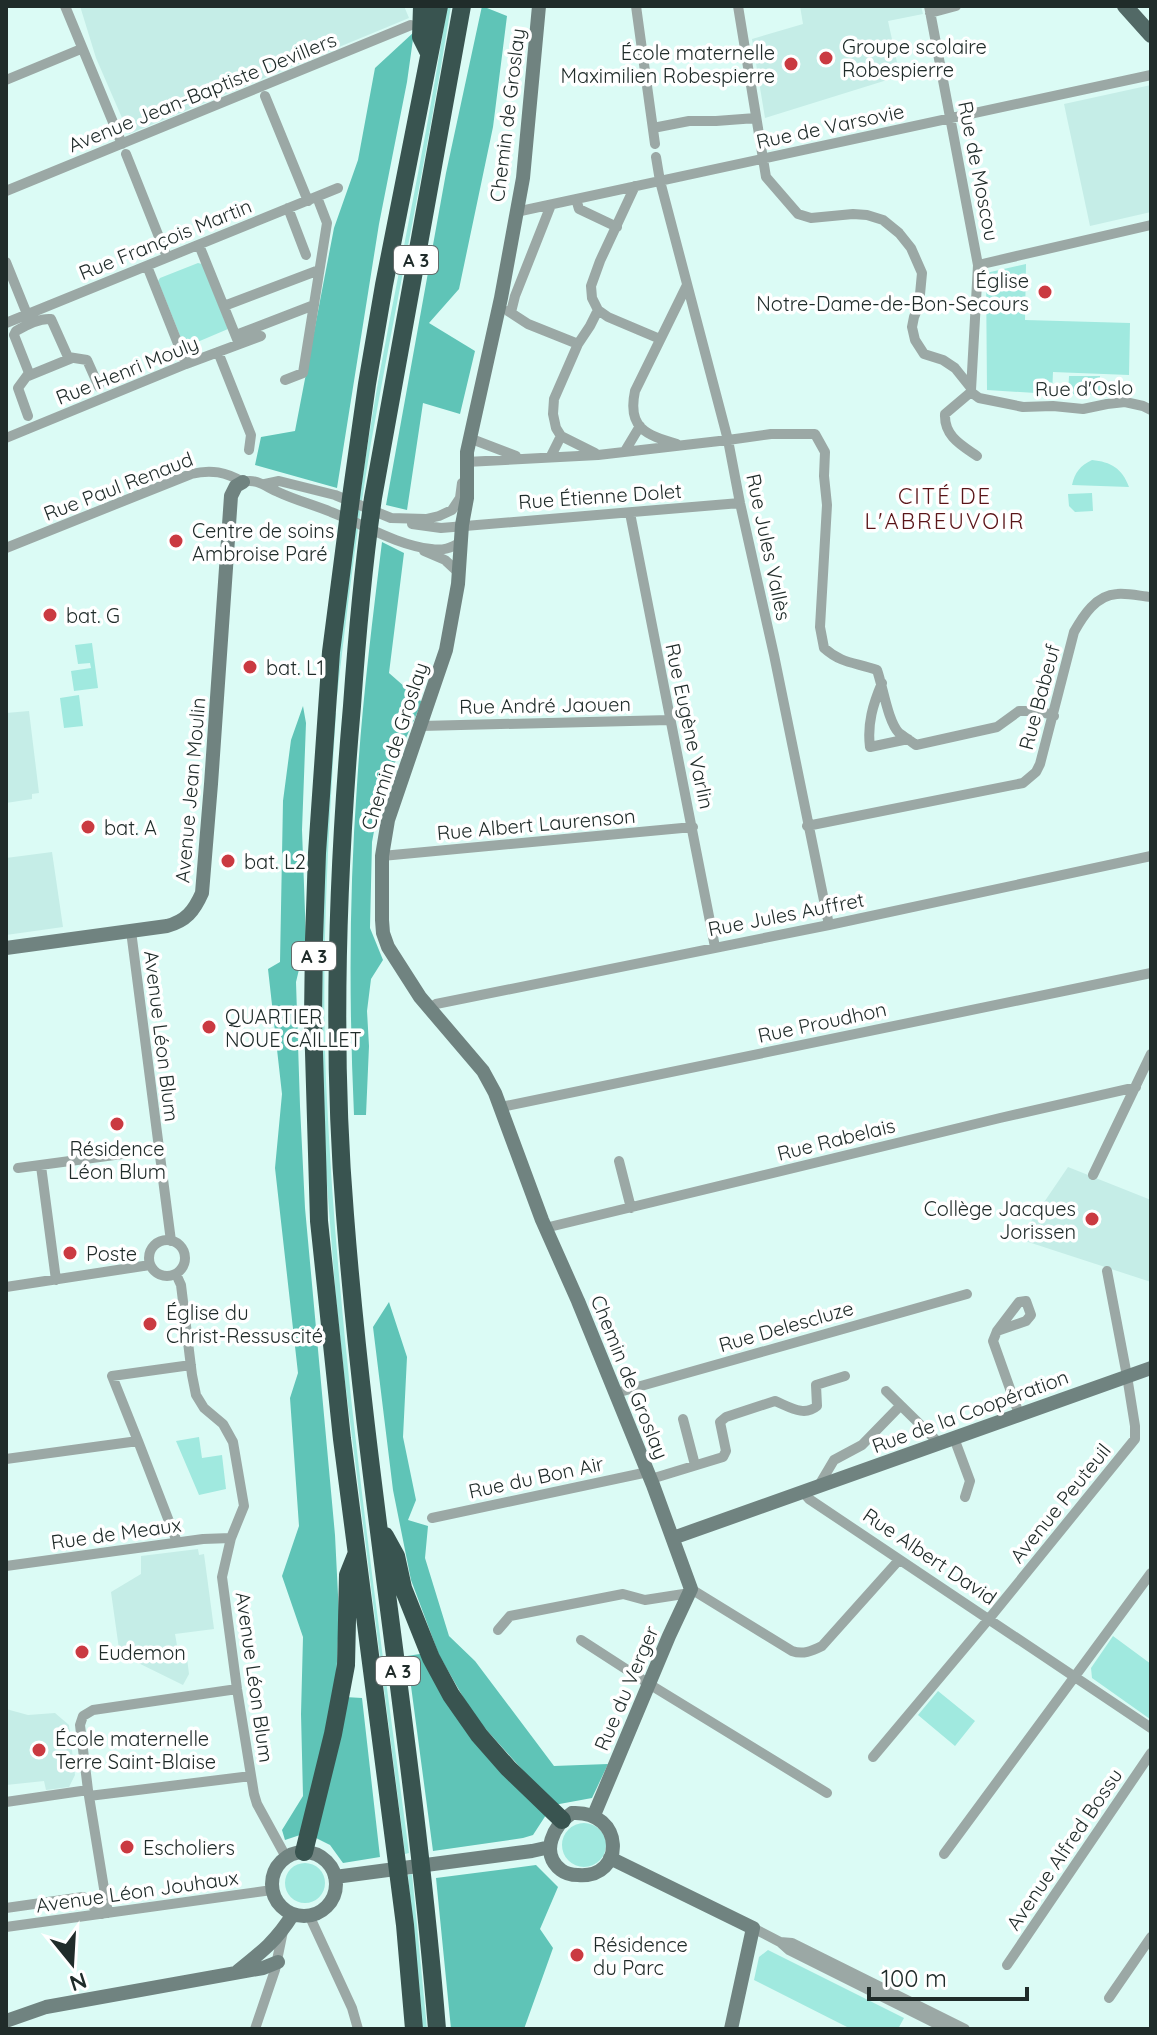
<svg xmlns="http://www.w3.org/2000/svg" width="1157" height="2035" viewBox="0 0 1157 2035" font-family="Quicksand,sans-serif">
<rect width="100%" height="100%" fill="#dbfbf5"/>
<path fill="#c5ede7" d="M80,6H404L409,18L129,134L96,58Z
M800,6H921L923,14L888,21L900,76L765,118L752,39L803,24Z
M1151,85V212L1090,226L1064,104Z
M29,711L39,793L32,794V799L6,803V713Z
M52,852L63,927L6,935V858Z
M1068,1167L1151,1200V1282L1019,1239Z
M198,1549L199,1555L204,1554L214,1629L175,1634L178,1651L186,1650L189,1674L183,1685L122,1655L119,1649L111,1592L141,1574V1556Z
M6,1709L28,1715L55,1713L69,1725L75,1775L69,1787L46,1790L44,1781L6,1785Z"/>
<path fill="#a0e9df" d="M447,6H451C428,152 397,297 371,443C357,527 347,611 337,696L334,695C346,590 360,486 378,382C401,257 428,132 447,6Z
M198,263L202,264L228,329L188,346L183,343L158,281L160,278Z
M1026,264L1025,320L1130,323L1129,375L1053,372L1052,394L987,390L986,273Z
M1069,376H1100V395L1068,394Z
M1092,460C1111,462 1122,468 1129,487L1072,485C1075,472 1080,466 1092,460Z
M1092,493L1093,511L1075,512L1069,506L1068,494Z
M92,643L98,688L74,691L71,671L91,668L90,663L78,664L75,645Z
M79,695L83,726L64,728L60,698Z
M333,713H336C328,842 320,971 327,1100C339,1353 376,1603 409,1853L405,1854L345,1382L336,1300L326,1172L322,1050L323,865Z
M199,1437L202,1458L222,1455L226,1489L199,1495L176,1441Z
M1113,1636L1151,1664L1150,1719L1092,1678L1091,1668Z
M938,1691L975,1721L955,1746L918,1715Z
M562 1845a22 22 0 1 1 44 0a22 22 0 1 1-44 0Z
M285 1883a20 20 0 1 1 40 0a20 20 0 1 1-40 0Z
M412,1874L427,2029H422L408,1875Z
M768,1950L904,2018L898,2029H851L754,1980L759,1957Z"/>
<path fill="#5fc4b7" d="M482,6L507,16L493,127L459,289L429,323L475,351L460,414L423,403L407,510L386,505L446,173Z
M414,32L407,82L379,224L337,488L255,465L261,437L295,431L334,228L358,160L375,68Z
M382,542L404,553L389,673L422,702L381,794L372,842L370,928L383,960L371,979L367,1011L369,1046L366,1115H354C349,1005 349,895 357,785C362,704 372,623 382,542Z
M303,706L306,723L302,830L306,940L296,982L300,1106L305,1208L335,1535L339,1615L336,1684L323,1747L300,1835L285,1840L282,1830L303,1796L301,1714L303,1637L282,1576L299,1526L290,1398L298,1373L275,1168L282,1094L268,969L280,962L283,801L291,740Z
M389,1302L407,1357L403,1437L416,1500L408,1520L428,1526L425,1558L449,1636L475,1661L554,1766L608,1764L592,1798L554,1805L474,1716L439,1655L411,1580L393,1490L373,1327Z
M420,1654L546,1815L533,1835L523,1838L433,1851L407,1656Z
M345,1697L362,1698L380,1857L343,1863L330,1845L314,1837Z
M536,1865L558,1887L540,1929L553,1948L524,2029H451L436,1878Z"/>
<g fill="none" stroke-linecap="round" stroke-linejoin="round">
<path stroke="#9ba8a5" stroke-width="10" d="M65,6L122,144
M636,6L655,144
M738,6L766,177L798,214L811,218L853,214L867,215L883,220L899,233L911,248L922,273L919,305L914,317L912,327L915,340L924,354L943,360L955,368L971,388
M929,6L978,265L971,390
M930,13L956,6
M6,80L81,49
M265,96L308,201
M653,128L689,121H716L756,118
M126,154L167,257
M656,157L660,181L728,440L740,503L774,655L829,925
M6,191L411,25
M576,199L579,209L617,227
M288,208L306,255
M516,212L1151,75
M199,245L239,344
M6,262L29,319
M978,265L1151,225
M147,266L186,364
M224,306L319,270
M598,310L608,317L660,339
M508,311L528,324L578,344
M511,312L515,296L551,205
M6,323L338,188
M236,335L314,305
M218,352L251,435L249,450
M28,376L72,358
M285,380L303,373L327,223L317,197
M971,392L979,398L1023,407L1053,406L1083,409L1107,404L1125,402L1143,406L1151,410
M971,392L945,414C944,436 961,445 977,456
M28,416L18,388L29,373L14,335L16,331C26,325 40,318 51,319L68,357L87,360L99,387
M561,436L595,453
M6,438L186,364L261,336
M469,438L516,456
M677,444C646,435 627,428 635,391L687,285
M625,451L640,426
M551,456L561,436L556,428L553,414L554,399L578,344L590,326L598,310L592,298L591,286L600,261L635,186
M465,467L466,462L598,455L728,440L771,434H815L825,452L824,476L827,505L820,627L824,648C842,664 855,662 877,670C883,687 888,722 899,733C904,737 911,741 916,745L997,727L1019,711H1040L1054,716
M265,484L279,481L335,495L391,518L426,519L439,516L452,510L460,498L462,483
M630,513L715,947
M412,524L441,528L740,503
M6,548L191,474C211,469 226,472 243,482C257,478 266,487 278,492C295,500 314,505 331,512C363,524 396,545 431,549C443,551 451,548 461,542
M424,551L445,560L459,573
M882,683C873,704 867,724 870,747L908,739
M421,726L670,720
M807,826L1023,783L1036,772L1040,764L1074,632C1083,616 1096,595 1117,594C1128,593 1140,596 1151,597
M382,856L693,827
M131,931L171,1241
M429,1008L436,1004L829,925L1151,856
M501,1107L1151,973
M619,1161L631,1208
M41,1166L56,1280
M18,1168L159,1149
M1093,1175L1151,1054
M545,1228L1000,1118L1136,1087
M149 1258a18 18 0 1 1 36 0a18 18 0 1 1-36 0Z
M176,1274L181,1285L192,1375L196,1395L204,1408L223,1424L233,1442L244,1506L231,1538L222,1577L237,1689L254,1794L257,1804L286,1857
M6,1287L150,1265
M997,1331L1026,1321L1031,1315L1026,1301L1019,1302L997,1331L993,1341L1019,1414
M886,1391L939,1443
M616,1393L967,1294
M683,1419L695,1465
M954,1438L970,1481L965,1497
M138,1441L112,1376L191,1365
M6,1459L138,1441L177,1542
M651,1479L723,1457L726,1451L720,1422L726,1417L775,1401C790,1407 804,1417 817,1406L816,1385L845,1376
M818,1487L834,1460L862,1445L900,1406
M803,1492L809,1499L1151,1728
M432,1518L648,1472
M6,1566L203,1539L231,1538
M691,1589L792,1651C803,1655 812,1651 822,1646L899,1560
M498,1630L510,1616L623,1594L645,1600L690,1593
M581,1640L649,1684L827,1793
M873,1757L988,1620L1135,1439V1426L1127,1376L1107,1271
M89,1796L251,1776
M6,1802L88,1790
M944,1854L1151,1573
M6,1908L83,1897L102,1914
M108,1913L88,1790L80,1725L83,1716L93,1710L237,1689
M309,1915L352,2008L358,2029
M6,1927L272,1890
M753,1928L780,1942L789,1950L947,2029
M780,1942L792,1943L965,2029
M1007,1965L1151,1753
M1109,1998L1151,1937
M255,2029L275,1970L283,1931"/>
<path stroke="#708380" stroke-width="14" d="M539,6L523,178L501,298L467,452V498L462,525L458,584L446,650L388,820L382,856V920L383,933L388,947L420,997L483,1071L495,1093L542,1220L578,1301L653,1485L691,1589L669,1636L594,1815
M6,948L167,926C186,921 194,911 202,893L211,784L231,496L236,486L243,482
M673,1538L1151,1368
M572,1813C625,1810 626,1879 578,1875C572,1875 566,1874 561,1870C539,1853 554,1825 572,1813Z
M272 1884a32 32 0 1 1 64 0a32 32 0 1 1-64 0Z
M610,1858L753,1928L731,2029
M335,1877L532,1851L550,1847
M238,1971C262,1952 277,1940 293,1914
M6,2021L46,2007L263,1968L278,1962"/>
<path stroke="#526966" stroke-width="16" d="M1125,6L1151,35"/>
<path stroke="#395450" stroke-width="18" d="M422,6L421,37L429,53
M385,1536L396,1556L403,1588L431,1658L451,1695L479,1735L508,1768L562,1820
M304,1852L333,1734L346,1665L348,1575L356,1555
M414,2029L405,1925L342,1439L319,1221L313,1019L314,940L317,853L331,652L352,490L367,384L384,285L439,6
M437,2029C415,1757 366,1487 345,1215C331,1046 337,875 352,706C357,636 363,567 373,498L462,6"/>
</g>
<g fill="#ca3a41" stroke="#fff" stroke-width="3">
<circle cx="826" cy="58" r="8"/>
<circle cx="791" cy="64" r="8"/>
<circle cx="1045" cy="292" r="8"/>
<circle cx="176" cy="541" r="8"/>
<circle cx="50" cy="615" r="8"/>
<circle cx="250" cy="667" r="8"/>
<circle cx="88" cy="827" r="8"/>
<circle cx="228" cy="861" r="8"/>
<circle cx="209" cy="1027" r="8"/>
<circle cx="117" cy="1124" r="8"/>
<circle cx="1092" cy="1219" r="8"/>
<circle cx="70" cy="1253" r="8"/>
<circle cx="150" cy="1324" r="8"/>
<circle cx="82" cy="1652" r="8"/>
<circle cx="39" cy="1750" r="8"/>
<circle cx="127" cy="1847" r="8"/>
<circle cx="577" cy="1955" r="8"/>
</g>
<g text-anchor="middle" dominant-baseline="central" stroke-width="7" stroke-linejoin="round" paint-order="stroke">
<g fill="#fff" stroke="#636b6a" stroke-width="2">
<rect x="394" y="246" width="44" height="28" rx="6"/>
<rect x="292" y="942" width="44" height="28" rx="6"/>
<rect x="376" y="1657" width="44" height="28" rx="6"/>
</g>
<g font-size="18" font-weight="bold" fill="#202c2a">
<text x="416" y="260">A 3</text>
<text x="314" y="956">A 3</text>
<text x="398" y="1671">A 3</text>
</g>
<g font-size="20" fill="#202c2a" stroke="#fff" text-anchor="start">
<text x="842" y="46">Groupe scolaire<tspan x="842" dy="23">Robespierre</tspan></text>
<text x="775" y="52" text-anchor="end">École maternelle<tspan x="775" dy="23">Maximilien Robespierre</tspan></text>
<text x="1029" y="280" text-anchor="end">Église<tspan x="1029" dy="23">Notre-Dame-de-Bon-Secours</tspan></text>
<text x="192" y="530">Centre de soins<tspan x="192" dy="23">Ambroise Paré</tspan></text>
<text x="66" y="615">bat. G</text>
<text x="266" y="667">bat. L1</text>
<text x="104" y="827">bat. A</text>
<text x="244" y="861">bat. L2</text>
<text x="225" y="1016">QUARTIER<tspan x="225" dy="23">NOUE CAILLET</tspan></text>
<text x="117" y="1148" text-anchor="middle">Résidence<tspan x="117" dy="23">Léon Blum</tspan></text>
<text x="1076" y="1208" text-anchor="end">Collège Jacques<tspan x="1076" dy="23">Jorissen</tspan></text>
<text x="86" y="1253">Poste</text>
<text x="166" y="1312">Église du<tspan x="166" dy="23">Christ-Ressuscité</tspan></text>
<text x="98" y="1652">Eudemon</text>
<text x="55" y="1738">École maternelle<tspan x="55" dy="23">Terre Saint-Blaise</tspan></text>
<text x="143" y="1847">Escholiers</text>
<text x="593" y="1944">Résidence<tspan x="593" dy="23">du Parc</tspan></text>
</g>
<g font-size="20" fill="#202c2a" stroke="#fff">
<text transform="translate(202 92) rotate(-22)">Avenue Jean-Baptiste Devillers</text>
<text transform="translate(507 115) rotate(-83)">Chemin de Groslay</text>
<text transform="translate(830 126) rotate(-12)">Rue de Varsovie</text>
<text transform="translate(979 171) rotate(79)">Rue de Moscou</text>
<text transform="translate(165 239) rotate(-22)">Rue François Martin</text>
<text transform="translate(127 370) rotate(-22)">Rue Henri Mouly</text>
<text transform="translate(1084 388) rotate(-1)">Rue d'Oslo</text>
<text transform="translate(118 486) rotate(-21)">Rue Paul Renaud</text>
<text transform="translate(600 496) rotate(-4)">Rue Étienne Dolet</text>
<text transform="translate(769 547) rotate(78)">Rue Jules Vallès</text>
<text transform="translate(1039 697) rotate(-75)">Rue Babeuf</text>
<text transform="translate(545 705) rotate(-1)">Rue André Jaouen</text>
<text transform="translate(690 726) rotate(78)">Rue Eugène Varlin</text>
<text transform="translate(394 746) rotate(-72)">Chemin de Groslay</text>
<text transform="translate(190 790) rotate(-85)">Avenue Jean Moulin</text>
<text transform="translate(536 824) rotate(-5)">Rue Albert Laurenson</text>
<text transform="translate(786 914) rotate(-11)">Rue Jules Auffret</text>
<text transform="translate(822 1022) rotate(-12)">Rue Proudhon</text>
<text transform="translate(162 1036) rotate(83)">Avenue Léon Blum</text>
<text transform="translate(836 1139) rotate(-14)">Rue Rabelais</text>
<text transform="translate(786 1326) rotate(-16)">Rue Delescluze</text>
<text transform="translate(630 1377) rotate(68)">Chemin de Groslay</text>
<text transform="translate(970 1411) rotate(-20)">Rue de la Coopération</text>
<text transform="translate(536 1477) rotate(-12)">Rue du Bon Air</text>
<text transform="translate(1060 1503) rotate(-51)">Avenue Peuteuil</text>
<text transform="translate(116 1533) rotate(-8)">Rue de Meaux</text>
<text transform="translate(930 1556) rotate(34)">Rue Albert David</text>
<text transform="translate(255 1677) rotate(82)">Avenue Léon Blum</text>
<text transform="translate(626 1688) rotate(-67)">Rue du Verger</text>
<text transform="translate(1064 1849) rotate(-56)">Avenue Alfred Bossu</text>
<text transform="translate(137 1891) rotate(-8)">Avenue Léon Jouhaux</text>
</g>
<g font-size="22" letter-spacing="2" fill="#5a1518" stroke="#fff">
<text x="945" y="496">CITÉ DE<tspan x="945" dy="25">L'ABREUVOIR</tspan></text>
</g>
</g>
<rect width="1157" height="2035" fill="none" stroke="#202c2a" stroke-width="16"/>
<g transform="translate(72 1963) rotate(162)" stroke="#ffffff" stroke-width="6" paint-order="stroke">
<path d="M0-6L14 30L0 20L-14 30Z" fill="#202c2a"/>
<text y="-12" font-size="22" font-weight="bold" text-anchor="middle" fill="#202c2a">N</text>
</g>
<path d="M869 1987v12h158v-12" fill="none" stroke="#202c2a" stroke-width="4"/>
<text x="881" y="1987" font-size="24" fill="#202c2a" stroke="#ffffff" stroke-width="6" paint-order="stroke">100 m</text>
</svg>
